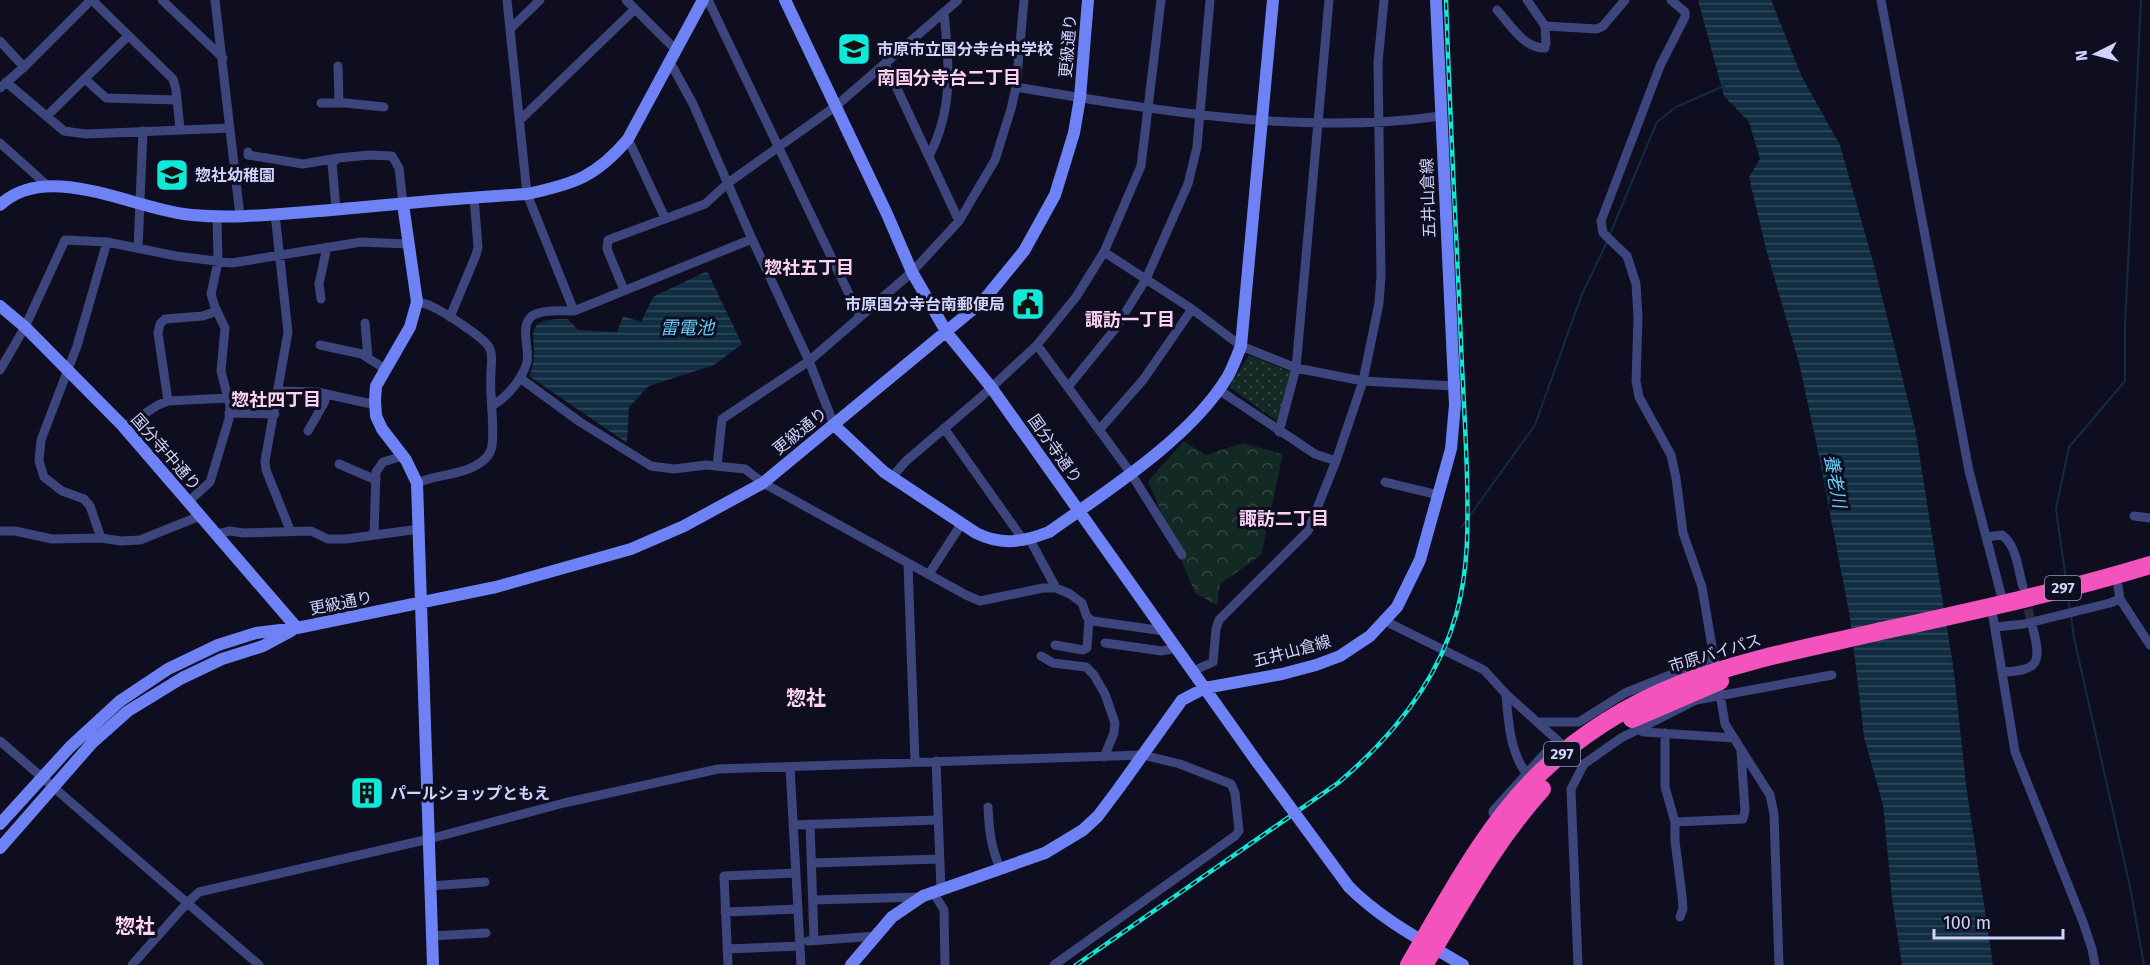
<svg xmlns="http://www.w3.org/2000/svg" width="2150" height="965" viewBox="0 0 2150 965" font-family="'Fira Sans','Noto Sans JP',sans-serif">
<defs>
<pattern id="forest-crowns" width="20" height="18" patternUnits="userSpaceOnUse" patternTransform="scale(1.5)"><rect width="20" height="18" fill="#122924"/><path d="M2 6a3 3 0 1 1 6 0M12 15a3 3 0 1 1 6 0" fill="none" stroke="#334745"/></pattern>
<pattern id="park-dots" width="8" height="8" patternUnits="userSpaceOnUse" patternTransform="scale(1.5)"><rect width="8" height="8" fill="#122924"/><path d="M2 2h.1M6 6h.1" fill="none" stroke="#334745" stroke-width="1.8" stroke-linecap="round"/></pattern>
<pattern id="water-rules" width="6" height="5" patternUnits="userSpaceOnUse" patternTransform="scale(1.5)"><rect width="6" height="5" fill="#102d42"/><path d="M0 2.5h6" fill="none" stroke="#324b5e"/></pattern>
</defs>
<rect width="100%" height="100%" fill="#0e0e20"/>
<path fill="url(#forest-crowns)" d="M1184,441L1206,455L1243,443L1283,454L1261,555L1220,584L1217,605L1195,593L1148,481Z"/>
<path fill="url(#park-dots)" d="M1249,355L1293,373L1281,424L1229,387Z"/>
<path fill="url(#water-rules)" d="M1698,0H1771L1802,77L1840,145L1875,269L1915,428L1954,672L1966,785L1993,965H1902L1892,898L1883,805L1864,737L1850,617L1818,451L1799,363L1766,249L1749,177L1760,159L1749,122L1724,96Z
M707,271L742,344L714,365L649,386L629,407L627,443L529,376C545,341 512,318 568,319L578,330L617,332L623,316L641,322L653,297Z"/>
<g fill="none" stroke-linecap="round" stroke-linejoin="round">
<path stroke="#102d42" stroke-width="2" d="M1610,234L1657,122L1676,107L1724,86
M1461,528L1535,425L1582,294L1607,242
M2066,580L2056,509L2069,447L2125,381V326L2141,0
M2068,595L2070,610
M2071,615L2074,638L2130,887L2144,965"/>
<path stroke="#2b2c41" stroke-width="9" stroke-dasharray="9 4.5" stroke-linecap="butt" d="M2025,596L2033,629"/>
<path stroke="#3c457c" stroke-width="9" d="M92,0L173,79L176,90L180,129
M162,0L223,58
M215,0L240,216
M507,0L527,194L574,311L752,239
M626,0L676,50
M708,0L860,317
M1527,0L1545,26L1546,44
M1671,0L1685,12V17L1660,66L1601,221L1603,233L1627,256L1636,284L1638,318L1636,381L1639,397L1671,455L1676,478L1683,533L1702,587L1725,724L1770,795L1774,814L1779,965
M1881,0L1969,471L2003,602
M1497,10C1511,25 1523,48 1545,48
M1545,26L1597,29L1603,26L1625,0
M510,29L540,0
M0,41L24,67
M670,62L693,104L752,239L809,361L834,425
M885,63L959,221
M338,66L339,103
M85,79L106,98L177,100
M6,82L64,131L86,134L230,128
M1016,87C1153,110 1303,136 1441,116
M0,88L24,67L91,0
M321,103H346L384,107
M47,116L128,36
M520,120L635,9
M628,139L665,218
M0,143L48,186
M248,152V155L303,164L338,158L370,155L392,156L399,168L403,204
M929,156C954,108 949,64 944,12
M336,209L332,163L338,158
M275,214L288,332L265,461L266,470L290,530
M138,248L143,131
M1104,252L1192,309L1241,346L1296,368L1363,381L1453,386
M624,290L607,249L608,240L705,204L728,183L836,106L958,0
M321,299L319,284L327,247
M450,317L476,255L478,247L474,197
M365,323L368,358
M320,345L362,354L385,369
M1037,345L1130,472L1182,555
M0,370L25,327L65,240L107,242L176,256L232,263L361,242L408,244
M520,378L580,422L651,466L674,469L706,465L745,469L763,483L966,595L980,601L1043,588H1056L1070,594L1082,603L1087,617L1093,621L1164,631
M1068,387L1115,329L1146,279L1188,184L1197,147L1210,0
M1219,390L1315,454L1336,461
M279,391L317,392L376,405
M168,401L158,333L160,324L165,319L203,316L217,311
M492,406C507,397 522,380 527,362C530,348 519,327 532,316C542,309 562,311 574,311
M229,413L275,414
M124,427L158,405L168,401L228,398
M944,428L1024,541
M1099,430L1143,380L1192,309
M308,431L324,403L327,394
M1279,432L1296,368L1329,0
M339,464L376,480
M717,466L722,419L809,361L912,272L959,221L995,160L1011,109L1016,87L1024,0
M892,477L906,461L980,398L1037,345L1076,297L1104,252L1141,166L1161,0
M1385,482L1439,495
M417,483C439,473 468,476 486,458C489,455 491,451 492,446C495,422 489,397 491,372C491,365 493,356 490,349C486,338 442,311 431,306C427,304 422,303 417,302
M188,502L210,482L229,419L230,406L221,371L225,328L215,307L211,294L218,262L217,216
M2134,516L2150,518
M0,531H15L52,539L101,538L121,541L140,540L200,516
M217,534L230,531L243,533L311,531L328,539H346L419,529
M374,534L376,472L383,462L403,456
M1986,537L2002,535C2017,546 2018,570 2023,587
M101,538L90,506L84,499L62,491L44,477L39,461L41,440L77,346L107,242
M1030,540L1056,588
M908,564L915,762
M929,574L962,523
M2120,599L2150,645
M1993,617L2015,752L2083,922L2092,949L2095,965
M1385,621L1484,670L1506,694L1567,749
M1996,627L2024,624L2110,603L2120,599L2118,586
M1105,643L1162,651L1176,648
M1055,645L1083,650L1087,648L1089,619
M1041,656L1053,663L1086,667L1094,675L1105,694L1115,723L1114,733L1104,757
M1193,671L1213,662L1216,629L1219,620L1308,531L1336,461L1363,381L1379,303L1381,276L1378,62L1384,0
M2002,672C2038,671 2042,663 2033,629
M1506,694C1508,720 1510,752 1526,773
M1538,722H1579L1625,693L1705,661L1713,655
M1637,729L1644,732L1734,738
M1665,733V787L1675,822V841L1682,896L1683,909L1680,917
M0,741L259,965
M936,761L941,889
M790,767L801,965
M988,807C989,829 991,848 1000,868
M1499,820L1493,813V811L1557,740
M1675,822L1743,819L1745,811L1741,752
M810,824L814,940
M793,825L937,820
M812,863L939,859
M430,886L485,882
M933,892L944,910L945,965
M813,900L921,897
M725,912L798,909
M432,936L486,933
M808,941L877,936
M727,949L800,946
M132,965L187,903L199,892L429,839L564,803L718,769L1143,755L1180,764L1231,784L1235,793L1239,831L1235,836L1054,965
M728,965L724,876L796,873
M1578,965L1571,789L1584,764L1621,738L1696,700L1832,675"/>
<path stroke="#6e82f6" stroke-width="12" d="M785,0L887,214L912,272L947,333L991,387L1257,762
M403,204L417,302L410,327L376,386L375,400L376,416L382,429L406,460L417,483L433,965
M0,205C48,159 137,211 192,215C234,219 277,214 319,211C388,205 457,198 527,194C574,184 596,177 628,139L703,0
M0,306L25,327L122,425L297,628
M834,425L884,472L976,533C1002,546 1023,542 1049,532C1108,490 1191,438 1228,376C1233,367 1237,356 1241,346L1273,0
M0,824L70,747L120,701L168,669L218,645L256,633L297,628L496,587L631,549L684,526L763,483L983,301L1024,251L1055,195L1074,133L1080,98L1088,0
M0,848L92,743L128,711L182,678L222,659L263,646L291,631
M1349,887C1382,920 1423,941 1463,965
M851,965L892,917L923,896L1045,853L1083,830L1098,816L1119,788L1182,700L1205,688L1282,674L1316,665L1340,656L1370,636L1397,607L1420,560L1451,449L1455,405L1436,0"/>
<path stroke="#f453bd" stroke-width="18" d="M1632,719L1720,681
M1409,965C1448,899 1484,828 1539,774C1640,677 1747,662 1877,632C1968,612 2061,592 2150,565
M1424,965C1461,904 1494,842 1542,789"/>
<defs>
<path id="rail" d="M1076,965L1338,783C1390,739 1437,683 1456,615C1469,569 1468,524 1467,476C1466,440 1464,403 1462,367C1457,245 1450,122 1446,0"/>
</defs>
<use href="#rail" stroke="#0fe9d8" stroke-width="4.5"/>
<use href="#rail" stroke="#0e0e20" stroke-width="2" stroke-dasharray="7" stroke-linecap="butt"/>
<path stroke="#6e82f6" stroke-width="12" d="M1257,762L1349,887"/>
</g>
<defs>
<symbol id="school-square" viewBox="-11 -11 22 22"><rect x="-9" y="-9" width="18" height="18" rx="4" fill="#0fe9d8" stroke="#0e0e20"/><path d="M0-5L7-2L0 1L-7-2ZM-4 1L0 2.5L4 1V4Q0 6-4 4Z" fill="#111"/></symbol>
<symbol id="civic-square" viewBox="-11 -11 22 22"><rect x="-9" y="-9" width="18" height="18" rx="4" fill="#0fe9d8" stroke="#0e0e20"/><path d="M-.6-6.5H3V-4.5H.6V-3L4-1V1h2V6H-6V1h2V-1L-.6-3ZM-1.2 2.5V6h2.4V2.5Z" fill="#111"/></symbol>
<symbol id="building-square" viewBox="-11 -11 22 22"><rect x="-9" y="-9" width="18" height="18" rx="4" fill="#0fe9d8" stroke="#0e0e20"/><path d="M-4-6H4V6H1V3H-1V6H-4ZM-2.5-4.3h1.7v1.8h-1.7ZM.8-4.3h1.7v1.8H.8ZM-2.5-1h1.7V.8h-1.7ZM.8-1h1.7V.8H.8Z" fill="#111"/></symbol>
</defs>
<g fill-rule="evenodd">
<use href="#school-square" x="835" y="30" width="38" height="38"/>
<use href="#school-square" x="153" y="156" width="38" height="38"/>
<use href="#civic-square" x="1009" y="285" width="38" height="38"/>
<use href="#building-square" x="348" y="774" width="38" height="38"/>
</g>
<g text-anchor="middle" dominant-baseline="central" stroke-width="6" stroke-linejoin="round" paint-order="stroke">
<g fill="#0e0e20" stroke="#9698ba" stroke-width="1.5">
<rect x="2045" y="576" width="36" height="24" rx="4.5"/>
<rect x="1544" y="742" width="36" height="24" rx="4.5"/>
</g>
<g font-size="15" font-weight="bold" fill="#d0d3fc">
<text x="2063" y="588">297</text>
<text x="1562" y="754">297</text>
</g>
<g font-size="16" fill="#d0d3fc" stroke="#0e0e20">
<text transform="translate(1068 46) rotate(-85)">更級通り</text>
<text transform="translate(1428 198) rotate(-92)">五井山倉線</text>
<text transform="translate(800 431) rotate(-39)">更級通り</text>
<text transform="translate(1055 449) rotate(55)">国分寺通り</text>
<text transform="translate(166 452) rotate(49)">国分寺中通り</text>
<text transform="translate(341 603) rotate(-11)">更級通り</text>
<text transform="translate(1292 651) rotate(-15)">五井山倉線</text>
<text transform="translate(1715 653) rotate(-17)">市原バイパス</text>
</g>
<g font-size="16" font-weight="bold" fill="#d0d3fc" stroke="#0e0e20" text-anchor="start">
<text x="877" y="49">市原市立国分寺台中学校</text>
<text x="195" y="175">惣社幼稚園</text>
<text x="1005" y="304" text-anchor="end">市原国分寺台南郵便局</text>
<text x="390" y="793">パールショップともえ</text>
</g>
<g font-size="18" font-weight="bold" fill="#fcd2f4" stroke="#0e0e20">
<text x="949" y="78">南国分寺台二丁目</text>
<text x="809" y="268">惣社五丁目</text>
<text x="1130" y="320">諏訪一丁目</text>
<text x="276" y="400">惣社四丁目</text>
<text x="1284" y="519">諏訪二丁目</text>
</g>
<g font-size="18" font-style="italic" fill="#65ccf5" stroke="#0e0e20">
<text x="687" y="328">雷電池</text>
<text transform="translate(1835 481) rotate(80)">養老川</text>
</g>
<g font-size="20" font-weight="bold" fill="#fcd2f4" stroke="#0e0e20">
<text x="806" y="698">惣社</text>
<text x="135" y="926">惣社</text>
</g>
</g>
<g transform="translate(2096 54) rotate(264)" stroke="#0e0e20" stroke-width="4.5" paint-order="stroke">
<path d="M0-4.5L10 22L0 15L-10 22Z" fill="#d0d3fc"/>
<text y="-9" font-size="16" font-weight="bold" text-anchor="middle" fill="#d0d3fc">N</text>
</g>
<path d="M1934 929v9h129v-9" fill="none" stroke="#d0d3fc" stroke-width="3"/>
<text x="1943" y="929" font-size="18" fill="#d0d3fc" stroke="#0e0e20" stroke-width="4.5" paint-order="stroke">100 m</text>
</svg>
